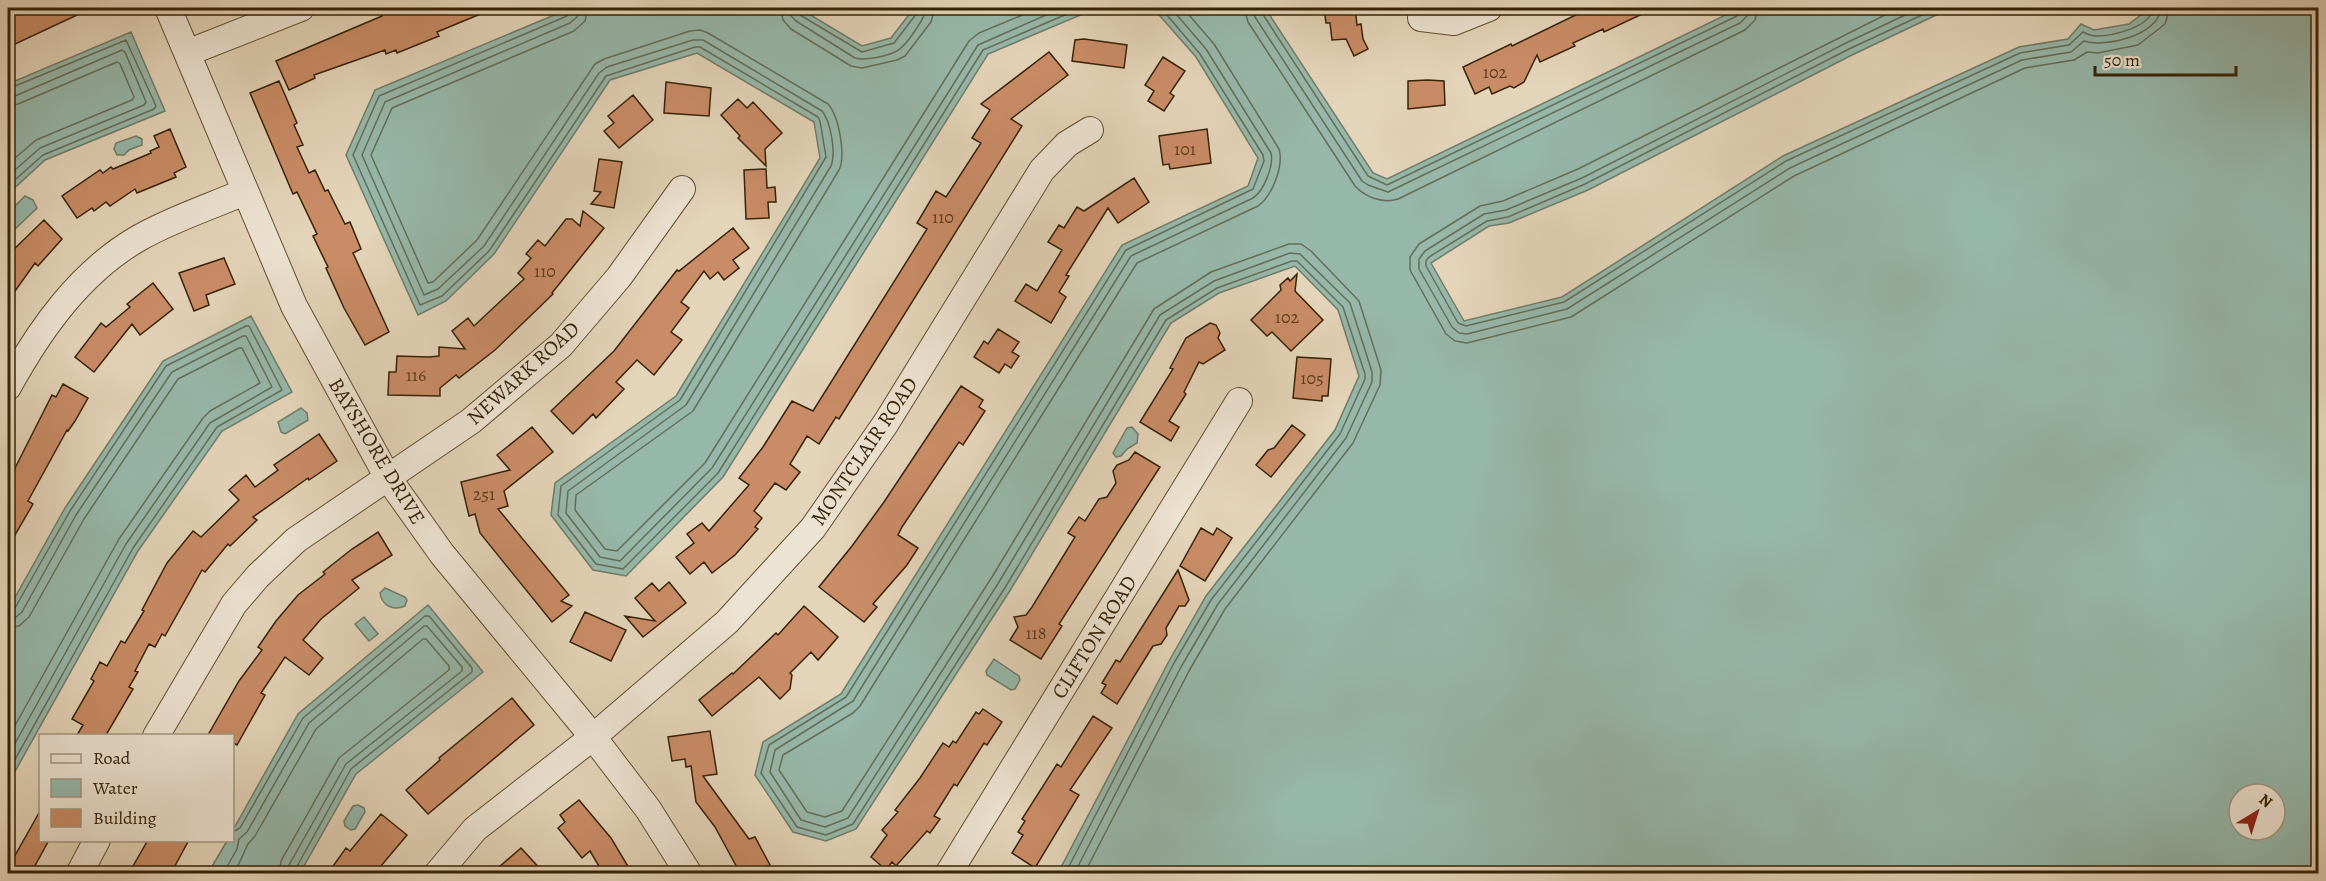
<svg xmlns="http://www.w3.org/2000/svg" width="2326" height="881" viewBox="0 0 2326 881" font-family="Alegreya,serif">
<rect width="100%" height="100%" fill="#e4d4b9"/>
<filter id="stains"><feTurbulence type="fractalNoise" baseFrequency=".00333" numOctaves="4"/><feColorMatrix values="0 0 0 0 .2 0 0 0 0 .09 0 0 0 0 .02 0 0 0 .5 -.17"/></filter>
<radialGradient id="worn" r=".72"><stop offset=".6" stop-color="#630" stop-opacity="0"/><stop offset="1" stop-color="#630" stop-opacity=".3"/></radialGradient>
<path fill="#96b8ab" stroke="#707c69" stroke-width="1.5" fill-rule="evenodd" d="M571,8H799L862,46L891,38L914,8H1097L988,54L723,477L626,576L593,570L551,515L555,483L676,396L820,158L814,122L697,53L610,80L494,254L446,301L418,315L346,155L375,90Z
M1153,8H1265L1373,173L1387,179L1740,8H1951L1852,55L1588,190L1509,223L1489,226L1431,263L1464,321L1562,297L1783,156L2019,47L2068,39L2081,24L2094,30L2129,24L2150,8H2318V873H1058L1169,661L1206,596L1335,430L1359,376L1338,310L1295,266L1219,293L1171,323L1011,589L856,829L826,841L793,832L755,775L763,742L841,694L1122,245L1248,186L1258,158L1196,57ZM2239,794H2275V830H2239Z
M131,32L165,111L45,160L8,194V84Z
M136,136L142,139V145L129,150L124,155H117L114,149L116,143Z
M25,196L33,200L37,208L14,230L8,223V213Z
M251,316L292,392L222,431L138,551L8,784V610L65,508L163,361Z
M301,408L307,413L308,420L285,434L281,432L278,422Z
M1132,427L1138,434L1137,443L1127,449L1121,456L1116,457L1113,453L1127,428Z
M385,588L405,597L407,600L405,606C393,611 382,606 380,593Z
M428,605L483,672L356,774L300,873H208L227,841L232,840L233,830L298,714Z
M364,617L378,634L369,641L355,624Z
M994,659L1019,676L1020,680L1015,689L1011,690L987,675L986,671Z
M358,805L364,808L365,812L355,829L351,830L345,826L344,821L353,806Z"/>
<g fill="none" stroke-linecap="round" stroke-linejoin="round">
<path stroke="#666d58" stroke-width="1.5" d="M571,8L567,16L379,96L353,155L420,305L442,296L489,251L606,76L695,47H700L818,117L820,121L826,157L680,400L561,486L558,515L596,564L623,569L718,473L983,50L1081,8
M579,8L577,17L570,23L385,102L362,155L424,295L438,289L484,246L599,73L607,67L693,40H703L822,111C831,122 836,153 831,166L686,405L568,491L566,513L600,557L620,561L712,468L978,45L1062,8
M588,8L585,21L574,31L392,108L371,155L428,283L433,282L477,240L595,64L604,59L690,31L700,30L708,33L828,104C839,116 846,156 839,170L693,411L576,495L575,510L605,549L617,551L705,463L969,41L979,33L1039,8
M780,8L783,20L791,29L851,66L862,68L897,60L905,56L931,22L935,8
M789,8L791,16L796,21L855,58C866,61 887,56 897,51C906,46 926,17 926,8
M797,8L800,15L862,52L894,43L917,13L919,8
M1244,8L1248,22L1355,186C1365,197 1383,204 1398,199L1745,30L1755,20L1758,8
M1253,8L1255,17L1362,181L1368,185L1388,192L1740,23L1747,16L1749,8
M1261,8L1262,13L1368,176L1387,185L1737,16L1741,8
M1899,8L1578,169L1503,201L1480,206L1419,244L1410,257V270L1446,334L1455,341L1467,343L1571,317L1794,176L2025,68L2074,60L2087,52L2098,53L2138,45L2165,24L2170,8
M1920,8L1846,43L1582,178L1506,210L1484,214L1425,251L1419,259V269L1452,327L1459,333L1467,334L1567,309L1790,168L2022,60L2071,52L2084,41C2106,48 2159,35 2161,8
M1937,8L1849,49L1585,184L1508,217L1487,221L1429,257L1426,261V266L1458,323L1466,326L1564,302L1786,161L2020,53L2069,45L2083,32C2087,34 2092,36 2096,36C2113,36 2151,27 2153,8
M8,89L126,40L156,106L154,109L43,155L8,186
M8,97L15,96L122,50L125,52L146,102L144,105L40,148L8,176
M8,106L18,104L117,62L120,64L134,97L132,100L36,140L8,164
M8,612L15,608L70,511L166,366L246,326H249L282,390L217,427L133,548L8,772
M8,619L15,618L22,612L76,515L172,372L243,336H246L272,387L210,423L126,544L8,756
M8,628L19,626L29,617L84,519L178,379L239,348H242L260,383L210,411L203,418L119,539L8,738
M232,832L240,828L303,718L425,616H429L472,668V672L351,769L296,868L295,874
M223,874L237,849L239,839L247,832L309,723L424,626H427L462,667V671L346,764L289,865L288,874
M234,874L248,844L255,836L316,729L423,639H426L449,666V670L339,758L281,861L279,874
M1065,874L1174,663L1211,600L1340,434L1365,379V374L1343,307L1297,261H1292L1217,288L1166,320L1006,586L853,824L826,835L797,827L761,773L769,745L846,697L1126,250L1253,189L1264,161L1263,155L1200,54L1161,8
M1074,874L1181,667L1218,604L1346,438L1372,382V372L1350,303L1300,254L1290,253L1214,281L1160,315L999,582L848,818L825,827L801,820L770,772L775,750L853,701L1131,256L1253,198C1264,191 1274,165 1271,153L1206,49L1171,8
M1084,874L1189,671L1225,609L1353,443L1380,385L1381,370L1359,301L1311,251L1301,244H1289L1211,272L1154,309L992,577L842,811L825,817L807,812L779,770L783,755L853,713L860,706L1137,263L1258,206C1272,196 1284,166 1279,149L1214,44L1183,8"/>
</g>
<path fill="#c98c66" stroke="#362205" stroke-width="1.5" d="M22,8H92L13,45L8,32V16Z
M395,8H495L437,32L439,36L397,53L396,50L386,54L385,50L314,75L315,78L289,90L276,61L382,16L381,13Z
M1324,8H1355L1357,25L1361,24L1363,39L1368,49L1354,56L1346,39L1332,40L1330,23H1326Z
M1590,8H1655L1604,32L1603,29L1573,43L1575,46L1540,62L1537,55L1524,82L1514,88L1510,86L1492,94L1489,87L1475,94L1463,67L1511,44L1512,46Z
M1084,39L1127,45L1124,68L1072,61L1075,40Z
M1049,52L1068,75L1011,119L1022,126L839,419L836,417L819,444L807,436L790,464L800,472L786,490L775,483L754,511L762,518L755,527L758,529L735,555L712,573L704,562L690,574L676,557L694,543L687,534L702,523L709,531L749,485L739,478L763,447L792,401L813,411L927,229L917,223L936,191L946,197L981,143L972,138L990,110L981,104Z
M1163,57L1185,71L1170,93L1174,96L1164,111L1148,101L1154,91L1145,85Z
M1428,80L1444,81L1445,105L1408,109V81Z
M279,81L297,123L294,125L303,145L297,147L309,173L315,170L325,191L328,190L345,224L350,222L361,249L353,253L389,332L365,345L344,308L326,268L328,267L313,236L317,234L297,192L293,194L250,93Z
M666,82L711,88L709,116L664,113Z
M633,95L653,120L619,148L604,131L614,123L608,116Z
M738,99L747,108L753,102L782,133L765,149L766,166L738,138L740,136L721,115Z
M170,129L186,167L174,173L176,177L137,193L135,189L110,206L106,202L94,211L92,208L77,218L62,196L100,170L103,173L111,167L113,169L151,153L150,151L159,147L154,136Z
M1207,129L1211,163L1170,169L1169,164L1163,165L1159,136Z
M599,159L622,162L614,208L591,204L601,192L594,191Z
M766,169L767,188L775,187L776,202H768L769,218L746,219L744,170Z
M1134,178L1149,202L1118,223L1108,208L1066,275L1069,276L1059,292L1066,297L1051,323L1015,301L1026,284L1037,291L1062,250L1048,242L1059,225L1064,228L1077,207L1084,211Z
M583,211L604,228L552,293L553,294L495,350L459,378L456,375L440,388V396L388,395L389,372H396L397,356L429,357L439,356V347L465,349L452,331L468,318L474,326L524,279L518,273L531,258L526,254L538,240L545,246L566,219H572L580,226Z
M44,220L62,239L38,266L35,263L8,301V255Z
M733,228L749,248L733,260L739,268L724,280L718,272L710,279L704,271L681,302L689,308L671,332L682,340L654,375L637,360L616,382L624,389L596,418L593,414L573,434L551,411L614,351L677,270L679,271Z
M224,258L235,284L206,295L209,305L194,311L179,273Z
M1297,274L1295,291L1323,320L1291,351L1272,332L1267,336L1251,320L1281,290L1280,285L1288,278L1290,281Z
M153,283L173,309L140,335L132,324L94,372L75,357L101,323L106,327L130,307L127,304Z
M1210,323L1216,325L1220,333L1218,338L1225,350L1203,364L1199,362L1184,392L1186,394L1169,421L1179,427L1171,441L1140,422L1173,369L1170,368L1186,338Z
M998,329L1019,342L1012,352L1019,356L1011,368L1005,364L999,373L974,357L984,341L988,344Z
M1297,357L1331,359L1328,396H1322V401L1293,398Z
M63,384L88,398L75,421L68,431L67,430L28,501L33,504L8,547V482L52,395L56,397Z
M961,386L983,400L979,407L985,411L963,445L959,442L902,527L898,535L918,548L907,565L873,604L877,607L864,622L819,587L852,546L884,502Z
M1292,425L1305,435L1271,477L1256,465L1268,450L1274,448Z
M532,427L553,452L504,491L508,506L498,509L569,595L561,601L572,606L552,622L480,533L475,514L469,516L461,482L510,470L497,455Z
M319,434L337,461L309,480L308,478L253,517L257,520L230,546L228,544L205,572L202,570L165,636L162,634L155,647L149,644L135,671L138,672L129,687L133,689L106,735H77L83,725L72,719L94,681L91,679L100,662L107,666L121,641L125,643L144,611L142,610L167,563L193,531L201,537L239,500L229,490L246,475L255,487L278,470L274,465Z
M1135,452L1160,467L1059,624L1062,626L1041,659L1010,640L1018,627L1014,617L1026,615L1032,607L1075,537L1068,533L1079,517L1085,521L1099,499L1107,497L1116,483L1113,471L1117,465L1129,460Z
M1201,528L1213,535L1217,528L1232,538L1205,581L1180,566Z
M378,532L392,555L352,580L359,588L321,619L303,640L323,658L309,675L285,657L261,693L265,695L237,745L232,742V735H208L239,681L262,650L258,647L276,621L298,595L325,574L323,572L352,549Z
M1178,570L1189,600L1185,606H1179L1166,628L1167,635L1161,644L1153,646L1117,704L1101,693L1106,685L1102,683L1116,660L1120,662Z
M669,582L686,603L643,637L625,616L655,621L635,598L652,583L659,591Z
M804,606L838,637L818,660L811,652L790,673L792,675L790,689L780,699L759,677L712,716L699,700L732,673L733,674L776,633L778,635Z
M585,612L626,630L611,661L570,642Z
M512,698L534,725L428,814L406,790L440,760L439,758Z
M983,709L1002,722L987,745L984,743L957,786L954,784L934,816L940,819L930,833L927,831L896,866L892,862L886,870L871,857L887,835L882,830L898,812L895,810L920,778L943,743L949,747L953,741L956,743L976,712L979,714Z
M1093,716L1112,728L1070,790L1079,795L1035,868L1012,853L1023,835L1018,832L1025,821L1022,819L1057,764L1061,767Z
M710,731L717,774L703,776L749,839L755,837L770,865L754,873H740L715,827L696,802L691,766L686,767L685,759L672,761L668,737Z
M579,800L611,838L632,873H603L590,851L582,858L558,828L565,822L560,815Z
M40,811V840H49L31,873H8V868Z
M381,814L407,835L375,873H328L346,848L350,851Z
M148,840H189L171,873H129Z
M521,848L544,873H492Z"/>
<g fill="none" stroke-linecap="round" stroke-linejoin="round">
<defs>
<path id="minor" d="M168,8L294,306L388,478L442,554L593,737L648,809L689,874
M1421,18L1454,22L1489,8
M187,53L301,8
M8,387C40,329 80,272 139,238C172,219 210,207 244,192
M156,736L234,604L258,576L296,540L471,421L561,345L619,277L682,189
M79,874L97,840
M437,874L475,829L593,737L727,622L813,528L886,423L1042,170L1067,144L1090,130
M948,874L1239,401"/>
</defs>
<use href="#minor" stroke="#624e32" stroke-width="28"/>
<use href="#minor" stroke="#ede3d2" stroke-width="26"/>
</g>
<g text-anchor="middle" dominant-baseline="central" stroke-width="4.5" stroke-linejoin="round" paint-order="stroke">
<g font-size="18" fill="#5b3c1d">
<text x="1495" y="72">102</text>
<text x="1185" y="149">101</text>
<text x="943" y="217">110</text>
<text x="545" y="271">110</text>
<text x="1287" y="317">102</text>
<text x="416" y="375">116</text>
<text x="1312" y="378">105</text>
<text x="484" y="494">251</text>
<text x="1036" y="633">118</text>
</g>
<g font-size="21" fill="#362205" stroke="#ede3d2">
<text transform="translate(523 373) rotate(-42)">NEWARK ROAD</text>
<text transform="translate(377 451) rotate(59)">BAYSHORE DRIVE</text>
<text transform="translate(864 451) rotate(-56)">MONTCLAIR ROAD</text>
<text transform="translate(1094 637) rotate(-58)">CLIFTON ROAD</text>
</g>
</g>
<rect width="2326" height="881" fill="none" stroke="#e4d4b9" stroke-width="30"/>
<rect x="9" y="9" width="2308" height="863" fill="none" stroke="#362205" stroke-width="3"/>
<rect x="15" y="15" width="2296" height="851" fill="none" stroke="#362205" stroke-width="1.5"/>
<rect x="39" y="734" width="195" height="108" fill="#ede3d2" stroke="#a49680" stroke-width="1.5"/>
<rect x="51" y="754" width="30" height="9" fill="#ede3d2" stroke="#a49680" stroke-width="1.5"/>
<text x="93" y="764" font-size="18" fill="#362205">Road</text>
<rect x="51" y="779" width="30" height="18" fill="#96b8ab" stroke="#a49680" stroke-width="1.5"/>
<text x="93" y="794" font-size="18" fill="#362205">Water</text>
<rect x="51" y="809" width="30" height="18" fill="#c98c66" stroke="#a49680" stroke-width="1.5"/>
<text x="93" y="824" font-size="18" fill="#362205">Building</text>
<g transform="translate(2257 812) rotate(38)"><circle r="28" fill="#ede3d2" stroke="#a49680" stroke-width="1.5"/>
<path d="M0-4.5L10 22L0 15L-10 22Z" fill="#8f2418"/>
<text y="-9" font-size="16" font-weight="bold" text-anchor="middle" fill="#362205">N</text>
</g>
<path d="M2095 66v9h141v-9" fill="none" stroke="#362205" stroke-width="3"/>
<text x="2104" y="66" font-size="18" fill="#362205" stroke="#ede3d2" stroke-width="4.5" paint-order="stroke">50 m</text>
<rect width="100%" height="100%" filter="url(#stains)"/>
<rect width="100%" height="100%" fill="url(#worn)"/>
</svg>
